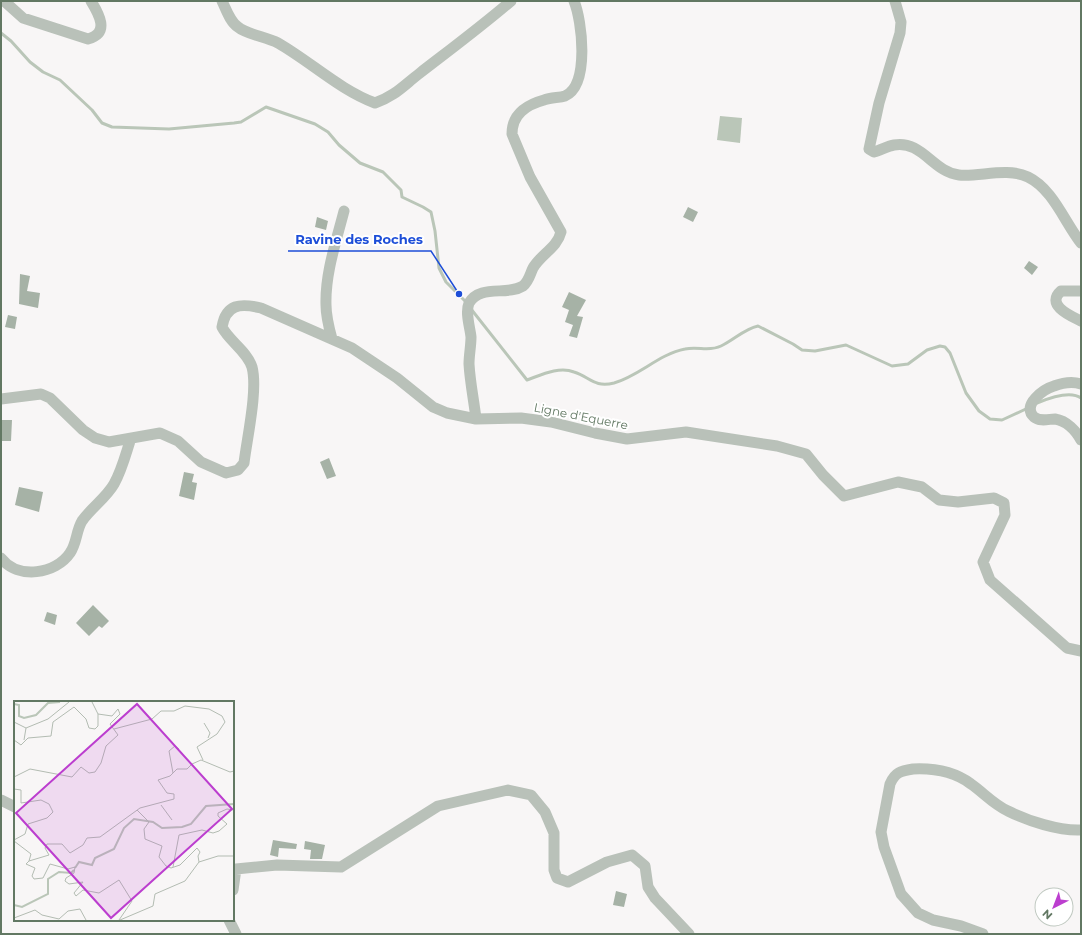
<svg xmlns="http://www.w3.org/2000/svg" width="1082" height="935" viewBox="0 0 1082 935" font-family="Montserrat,sans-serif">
<rect width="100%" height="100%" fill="#f8f6f6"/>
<path fill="#bac6b8" d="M720,116L742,118L740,143L717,140Z"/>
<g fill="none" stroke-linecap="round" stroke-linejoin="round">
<path stroke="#bac6b8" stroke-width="3" d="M1,33L11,41L30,62L43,72L60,80L92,110L102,123L112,127L169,129L234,123L241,122L266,107L315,124L328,132L339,145L360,163L383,172L401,190L402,197L423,207L431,212L435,231L439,268L446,282L467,303
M471,309L527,380C541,375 559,366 574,372C590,377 594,388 614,383C639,376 659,354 685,349C698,346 709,352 721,346C734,340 744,329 758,326L793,344L802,350L815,351L846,345L892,366L908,364L927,350L940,346L945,347L950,353L966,393L979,411L990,419L1002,420L1028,408
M1037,403C1049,398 1070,390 1081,398"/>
</g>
<path fill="#a6b2a6" d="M688,207L698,212L693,222L683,217Z
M317,217L328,221L326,230L315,227Z
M1029,261L1038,267L1032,275L1024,268Z
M20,274L30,276L27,291L40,293L38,308L19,304Z
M569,292L586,300L577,316L583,317L577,338L569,336L573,325L565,322L569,310L562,307Z
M8,315L17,317L15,329L5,327Z
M1,420H12L11,441H1Z
M329,458L336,476L327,479L320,462Z
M184,472L194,474L192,482L197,483L194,500L179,496Z
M19,487L43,492L39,512L15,505Z
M93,605L109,621L102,628L99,626L89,636L76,623Z
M47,612L57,615L55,625L44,621Z
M273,840L297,844L296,849L279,848L278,857L270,855Z
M305,841L325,845L322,859H310L311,850L304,849Z
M616,891L627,894L624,907L613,905Z"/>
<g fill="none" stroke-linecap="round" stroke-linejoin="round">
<path stroke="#b9c1b9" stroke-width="11" d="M4,1L23,18L88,39C110,33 99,14 91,1
M222,1C226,9 230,22 238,27C246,34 266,37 278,43C311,62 340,90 375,103C395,96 403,86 420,73C451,49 482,26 511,1
M895,1L901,22L900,33L879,103L869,149L874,152C881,150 888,146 894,145C922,140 933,172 959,175C980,177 1007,167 1028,177C1053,189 1065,223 1081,243
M1081,291H1061C1045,305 1071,316 1081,321
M332,339C329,328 326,317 326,305C325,274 336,242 344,211
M1081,384C1072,381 1062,383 1054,386C1044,389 1021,405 1034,417C1040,422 1049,419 1055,419C1067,421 1076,431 1081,440
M1,399L41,394L50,398L83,430L95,438L109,442L160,433L178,441L201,462L226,473L238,470L244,463C247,438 258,390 252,367C247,351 229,341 222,327C226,304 240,303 261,308L352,348L397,378L433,407L447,413L476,419L521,418L551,422L595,433L627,439L686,432L777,446L806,454L823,475L844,496L898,482L922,487L939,500L958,502L994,498L1004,503L1005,515L983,562L990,580L1067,648L1081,651
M476,419C474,401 470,382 469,364C469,355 471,346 471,337C470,327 465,313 469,303C480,284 507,296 523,286C529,281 530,274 533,268C541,254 557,248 561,232L530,177L512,134C512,114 526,105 544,100C551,97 559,98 565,96C590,85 582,20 574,1
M1,558C18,580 56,574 70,553C77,543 76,531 82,521C91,508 106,498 114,484C122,470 126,453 131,438
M1,800L15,807
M233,890L236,869L277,865L341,867L438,806L508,790L531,795L545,812L554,833V870L557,878L568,882L607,862L632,855L645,866L648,887L655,898L689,934
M229,920L236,934
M983,934L961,926L933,920L918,913L901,894L884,847L881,832L890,784C895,772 901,771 913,769C934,768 955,772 971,784C984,793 993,804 1008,811C1028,821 1059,831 1081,830"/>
</g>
<g text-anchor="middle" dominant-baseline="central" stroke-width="4" stroke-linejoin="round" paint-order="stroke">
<g font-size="12" fill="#627863" stroke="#fff">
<text transform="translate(581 416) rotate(11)">Ligne d'Equerre</text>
</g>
</g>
<g transform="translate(14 701)">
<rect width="220" height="220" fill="#f8f6f6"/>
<path fill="none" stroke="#bac6b8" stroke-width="2" d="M0,3L5,4V15L10,17L22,14L34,2L46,1M61,167L65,161L78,164L81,157L100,148L110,127L120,118L139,121L148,127L168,126L177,123L192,105L220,103M0,204L8,206L34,193V178L45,171L57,172L60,169"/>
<path fill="none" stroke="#b3bcb2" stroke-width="1" d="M0,21L12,27M190,22L196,32L194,37M100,28L138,18L147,10H160L171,5L195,8L208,15L211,21L203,33L183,46L189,59M0,39L7,44L14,37L37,35L39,21L60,6L72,18L75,27L81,28L84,25V13L78,1M10,39L12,27L34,18L55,1M159,72L155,50L161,45L165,48M0,76L16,68L58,76L67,66L75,72L81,71L87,62L92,45L104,34L96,23L106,13L104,8L98,15L84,13M0,88L7,89V102L27,99L35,103L39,111L33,117L14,123L11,133L0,139M147,104L158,119M0,140L17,153L15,160L35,154L31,147L33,143H48L56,152L69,144L73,137L86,136L126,107L160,98V93L153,92L144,79L156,75L163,68H173L178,63L187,59L216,71L220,70M15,160L12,163L21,167L18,175L20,178L29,177L36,163L54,168L61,166L60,172L52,177L51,180L55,183L69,181L60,192L62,195L69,189L85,192L105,179L118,200L105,219M185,161L204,155H220M159,166L165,134L188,129L199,132L205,130L213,123L204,115V112L213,108L220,109M0,217L21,209L28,214L45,218L54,210L66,208L72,219M106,219L139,205L141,193L171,180L185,161L184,155L186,151L183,147L166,164L157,167L152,165L145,156L148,145L131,138L130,128L135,121L123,109"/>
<path fill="#bc3ecf" fill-opacity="0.15" stroke="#bc3ecf" stroke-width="2" d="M123,3L218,108L97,217L2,112Z"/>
<rect width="220" height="220" fill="none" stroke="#627863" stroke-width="2"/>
</g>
<path fill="none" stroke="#1d4ed8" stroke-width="1.5" d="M459 294L431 251H288"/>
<circle fill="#1d4ed8" stroke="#fff" stroke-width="1.5" cx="459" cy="294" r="4"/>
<g font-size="13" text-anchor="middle" font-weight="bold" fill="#1d4ed8" stroke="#fff" stroke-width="4" stroke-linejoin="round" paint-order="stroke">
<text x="359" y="244">Ravine des Roches</text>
</g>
<rect width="1082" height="935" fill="none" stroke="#627863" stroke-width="4"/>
<g transform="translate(1054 907) rotate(222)"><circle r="19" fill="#ffffff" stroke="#c0c9c1"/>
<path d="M0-3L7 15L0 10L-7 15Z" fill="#bc3ecf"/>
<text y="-6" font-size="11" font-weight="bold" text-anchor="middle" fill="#627863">N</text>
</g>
</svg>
